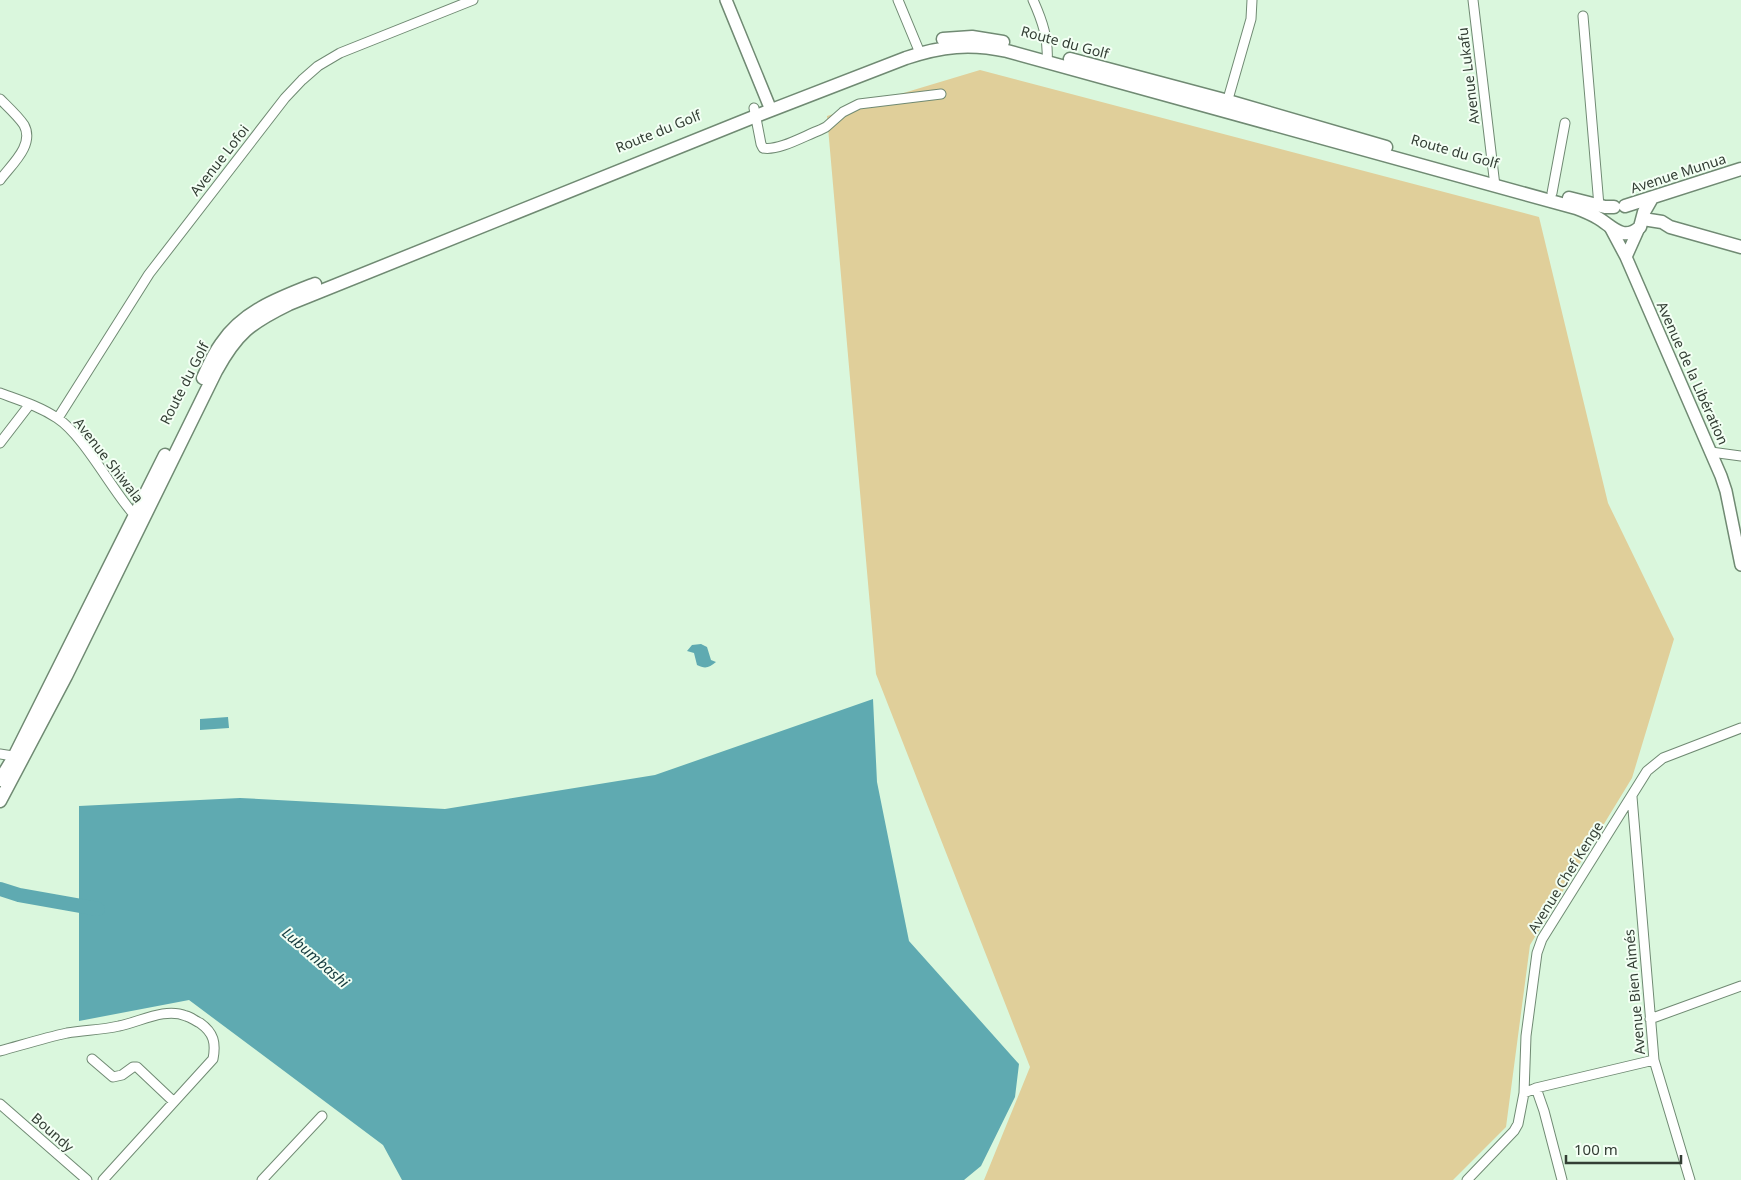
<svg xmlns="http://www.w3.org/2000/svg" width="1741" height="1180" viewBox="0 0 1741 1180" font-family="'Noto Sans',sans-serif">
<rect width="100%" height="100%" fill="#daf7dd"/>
<path fill="#e0cf9a" d="M980,70L1539,217L1608,503L1674,639L1632,778L1530,945L1506,1127L1453,1180H984L1030,1067L876,674L827,116Z"/>
<path fill="#5faab1" d="M701,644L707,647L711,660L716,662C709,668 705,669 697,665L694,653L687,651L692,645Z
M873,699L877,782L909,941L1019,1064L1015,1097L981,1166L964,1180H402L383,1145L189,1000L79,1021V806L240,798L445,809L655,775Z
M228,717L229,728L200,730V719Z"/>
<g fill="none" stroke-linecap="round" stroke-linejoin="round">
<path stroke="#5faab1" stroke-width="14" d="M0,889L19,895L98,909"/>
<defs>
<path id="minor" d="M898,0L920,53
M1033,0C1042,20 1049,40 1047,62
M1473,0L1495,186
M1583,16L1599,206
M0,99C8,107 18,116 24,125C35,145 11,165 0,180
M1226,106L1251,19L1252,0
M754,108L761,144L763,148C779,151 804,136 820,130L826,127L843,112L859,104L941,94
M1552,193L1565,123
M0,393C19,400 39,406 57,418C83,435 109,485 131,511L140,517
M58,418L149,274L285,98L302,80L318,66L340,53L473,0
M0,443L30,404
M1711,452L1741,456
M0,754L19,757
M1632,797L1654,1060L1690,1180
M1650,1019L1741,986
M0,1051C22,1045 44,1038 67,1033C84,1030 102,1030 119,1026C140,1022 165,1007 186,1016C191,1017 195,1021 200,1023C214,1033 216,1043 213,1059L103,1180
M92,1059L113,1077L122,1075L133,1067H137L174,1102
M1536,1088L1544,1111L1562,1180
M1524,1093L1536,1088L1654,1060
M0,1104L87,1180
M262,1180L322,1116
M1467,1180L1514,1131L1518,1124L1524,1093L1526,1036L1537,953L1542,939L1647,771L1663,758L1741,728"/>
<path id="tertiary" d="M726,0L771,110
M1610,227L1626,257L1721,476L1726,491L1741,565
M1626,257L1639,228"/>
<path id="secondary" d="M943,39L972,37L1003,42
M1070,59L1228,101L1386,147
M1569,198L1605,207H1614
M1625,206L1741,169
M1643,219L1662,222L1670,227L1741,247
M203,378C208,367 213,355 221,344C243,311 279,298 315,284
M0,780L14,757L165,455
M0,801L66,676L216,371C237,333 250,323 289,304L756,116L906,58C942,46 970,43 1007,51L1576,208C1584,211 1591,214 1598,218C1613,227 1623,242 1640,227L1644,212L1652,198"/>
</defs>
<use href="#minor" stroke="#708a73" stroke-width="11"/>
<use href="#tertiary" stroke="#708a73" stroke-width="14"/>
<use href="#secondary" stroke="#708a73" stroke-width="15"/>
<use href="#minor" stroke="#fff" stroke-width="9"/>
<use href="#tertiary" stroke="#fff" stroke-width="11"/>
<use href="#secondary" stroke="#fff" stroke-width="12"/>
</g>
<g text-anchor="middle" dominant-baseline="central" stroke-width="4" stroke-linejoin="round" paint-order="stroke">
<g font-size="14" fill="#333e34" stroke="#f3fff4">
<text transform="translate(1065 42) rotate(15)">Route du Golf</text>
<text transform="translate(1468 76) rotate(-97)">Avenue Lukafu</text>
<text transform="translate(658 131) rotate(-22)">Route du Golf</text>
<text transform="translate(1455 151) rotate(16)">Route du Golf</text>
<text transform="translate(219 160) rotate(-52)">Avenue Lofoi</text>
<text transform="translate(1678 173) rotate(-18)">Avenue Munua</text>
<text transform="translate(1693 373) rotate(66)">Avenue de la Libération</text>
<text transform="translate(184 383) rotate(-63)">Route du Golf</text>
<text transform="translate(109 460) rotate(52)">Avenue Shiwala</text>
<text transform="translate(1565 877) rotate(-58)">Avenue Chef Kenge</text>
<text transform="translate(1634 992) rotate(-95)">Avenue Bien Aimés</text>
<text transform="translate(53 1132) rotate(41)">Boundy</text>
</g>
<g font-size="15" font-style="italic" fill="#183d40" stroke="#f3fff4">
<text transform="translate(316 957) rotate(41)">Lubumbashi</text>
</g>
</g>
<path d="M1566 1155v8h115v-8" fill="none" stroke="#333e34" stroke-width="2.5"/>
<text x="1574" y="1155" font-size="15" fill="#333e34" stroke="#f3fff4" stroke-width="4" paint-order="stroke">100 m</text>
</svg>
